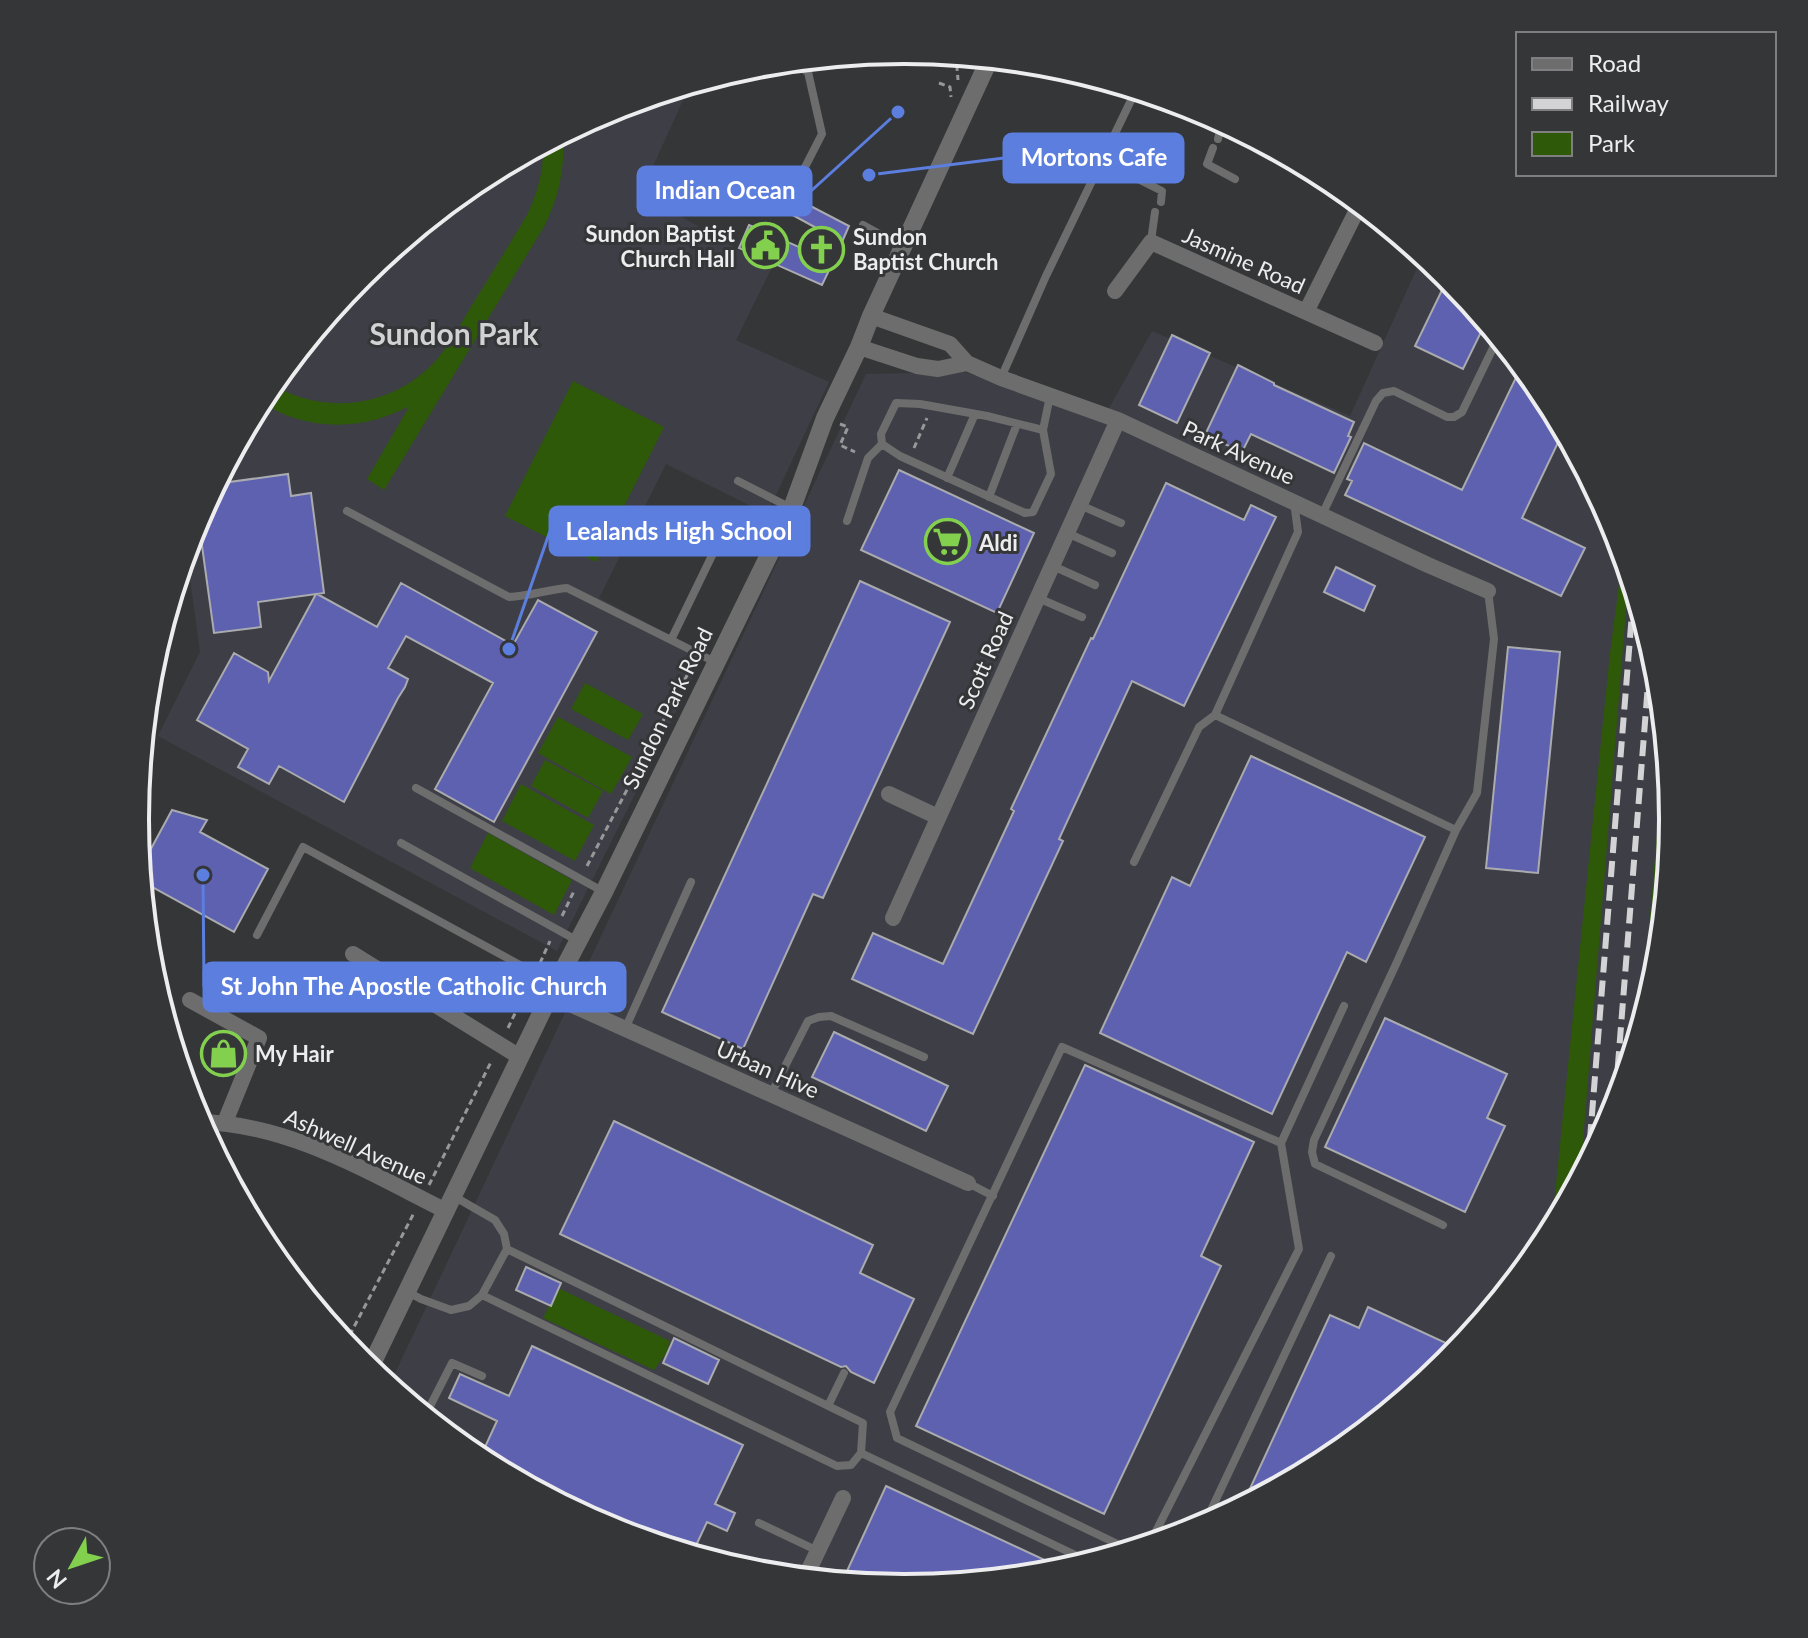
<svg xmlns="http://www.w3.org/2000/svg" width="1808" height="1638" viewBox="0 0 1808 1638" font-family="Lato,sans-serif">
<rect width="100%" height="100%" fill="#353638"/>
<path fill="#3e3f46" d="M668,91L683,100L641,193L771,269L736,340L829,382L767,514L666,464L599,598L705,653L557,951L158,736L200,652L186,549L194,524L265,391L361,275L477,179L610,108Z
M1423,255L1448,276L1544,392L1615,525L1658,669L1673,819L1658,969L1614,1114L1543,1247L1447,1363L1331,1459L1198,1530L1054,1573L904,1588L754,1573L609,1529L476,1458L389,1386L866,374L965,372L1103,419L1152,331L1350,416Z"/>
<path fill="#2e5908" d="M562,134C566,166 559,196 545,225L384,490L367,479L409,407C398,411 386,417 374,420C336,430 292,424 260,401L271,384C326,417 397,407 439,357C452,341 462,322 472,305C491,275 509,245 527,215C538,192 544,170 543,144Z
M573,381L664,427L596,562L505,516Z
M1623,554L1629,573L1580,1178L1551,1233L1610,653Z
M585,683L643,714L628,740L571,709Z
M558,717L632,757L611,794L538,753Z
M1665,737L1673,815L1672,831L1658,969L1641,1025Z
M545,760L603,791L588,818L531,786Z
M521,784L594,825L575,861L502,821Z
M488,833L572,880L554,915L470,868Z
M558,1288L670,1341L666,1353L654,1370L543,1318Z"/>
<path fill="#5d61b0" stroke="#aaabae" stroke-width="2" d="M774,187L849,226L842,242L767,201Z
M749,225L833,262L822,285L739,248Z
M1443,288L1467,299L1486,322L1463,369L1415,346Z
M1172,335L1210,353L1177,423L1139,405Z
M1238,365L1274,383V385L1354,422L1348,436L1351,437L1334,473L1251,434L1242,452L1205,435Z
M1522,365L1544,392L1564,430L1522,518L1585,548L1561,596L1345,495L1352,481L1347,479L1364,443L1462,490Z
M899,470L1034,533L997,613L861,550Z
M288,474L291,496L311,493L324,593L317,594L377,627L401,583L513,645L538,600L597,632L494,822L435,789L493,683L406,636L388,668L408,679L405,687L398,698L344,802L279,766L269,784L238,767L248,749L197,720L234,653L268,672L269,681L316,594L258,602L261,627L214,633L198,517L215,484Z
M1166,483L1244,520L1251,505L1276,517L1184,706L1132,681L1059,839L1063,841L973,1034L852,979L873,933L943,964L1014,811L1011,809L1091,638L1093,639Z
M1336,567L1375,586L1364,611L1324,592Z
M860,581L950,622L823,898L813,894L743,1049L662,1012Z
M1508,647L1560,652L1538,873L1486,868Z
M1251,756L1425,837L1366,962L1347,952L1272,1114L1100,1033L1172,877L1190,886Z
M172,810L207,820L200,832L268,869L234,932L141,881L140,869Z
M1385,1018L1507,1074L1487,1118L1505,1126L1465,1212L1325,1147Z
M834,1032L948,1086L926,1131L812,1077Z
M1085,1065L1254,1142L1201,1256L1221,1266L1104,1514L916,1426Z
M614,1121L873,1245L860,1273L914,1299L874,1383L851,1372L846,1366L841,1367L560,1234Z
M526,1267L561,1283L551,1306L516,1290Z
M1368,1307L1459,1349L1447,1363L1331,1459L1242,1506L1330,1315L1359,1328Z
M674,1338L719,1360L708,1384L663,1363Z
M532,1346L743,1445L715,1504L735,1513L727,1531L707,1522L692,1554L609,1529L479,1460L497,1421L449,1398L460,1374L509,1396Z
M886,1486L1066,1570L1054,1573L904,1588L842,1582Z"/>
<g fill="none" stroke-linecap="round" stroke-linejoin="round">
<path stroke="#98989a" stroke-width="3" stroke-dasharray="6 4" stroke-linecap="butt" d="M956,55L958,80
M939,83L950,87L951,97
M840,424L848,427L840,445L855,452
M914,448L927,418
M587,866L693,664
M562,916L574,891
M540,963L550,941
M508,1028L529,984
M429,1185L492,1060
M345,1344L414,1213"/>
<path stroke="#6c6d6c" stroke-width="8" d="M790,61L808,72L822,134L803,171
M1218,139L1222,121
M1213,148L1207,164L1235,179
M1130,175L1162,191L1161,202
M863,225L903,247
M1151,241L1155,212
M1001,378L1046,276L1136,90
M1043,430L987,416L920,404L896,403L881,434L882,444L900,456L1025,513L1033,512L1051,474L1043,430L1050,396
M947,478L975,414
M738,481L791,508
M989,497L1017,424
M1294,502L1298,532L1215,715L1456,830L1477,793L1494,639L1488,591
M1080,505L1121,523
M347,511L509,597C529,596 547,590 567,588L715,662
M1322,515L1376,401L1383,393L1394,391L1447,417H1454L1462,412L1494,346
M847,521L868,458L882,444
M1067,533L1112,553
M1053,566L1095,585
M1038,598L1082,617
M671,640L721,537
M416,788L604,892
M401,843L578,941
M1134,862L1199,727L1215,715
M257,935L303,847L555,984
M625,1029L691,882
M771,1094L808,1021L819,1017L831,1016L924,1057
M1281,1143L1344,1006
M968,1183L993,1196
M1443,1225L1315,1164L1312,1152L1314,1140L1397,962L1456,830
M408,1292L421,1299L451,1310L469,1306L482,1295L507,1249L504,1234L495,1220L455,1197
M482,1295L837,1466L851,1465L861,1453L863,1423L507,1249
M828,1406L844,1373
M425,1416L452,1363L482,1376
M861,1453L1090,1562
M759,1523L818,1551
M1203,1527L1331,1256
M1130,1550L897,1438L890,1412L1062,1047L1281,1143L1299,1249L1149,1545"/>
<path stroke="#6c6d6c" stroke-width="16" d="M1115,291L1151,242L1306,312L1360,204
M1306,312L1375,343
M871,316L950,344L967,363L1001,378L1118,420L1428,565L1488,591
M859,347L917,366L938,369L967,363
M889,794L938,817
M893,918L1118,420
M353,954L520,1057
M550,995L968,1183
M190,1000L259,1038L225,1122
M198,1122C288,1123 368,1172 446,1211
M805,1578L843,1498"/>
<path stroke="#6c6d6c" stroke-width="18" d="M369,1370L550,995L604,892L792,508L825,418L859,347L871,316L990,58"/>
<path stroke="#d3d3d5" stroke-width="6" stroke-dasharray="16 8" stroke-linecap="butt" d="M1614,1115L1651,646
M1588,1164L1634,588"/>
</g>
<defs>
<symbol id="civic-ring" viewBox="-11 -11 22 22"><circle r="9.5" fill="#353638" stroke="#83d04f" stroke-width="1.5"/><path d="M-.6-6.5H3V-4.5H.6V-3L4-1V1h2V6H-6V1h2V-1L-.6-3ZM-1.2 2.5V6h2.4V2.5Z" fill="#83d04f"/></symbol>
<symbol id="church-ring" viewBox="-11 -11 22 22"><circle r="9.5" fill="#353638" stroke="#83d04f" stroke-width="1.5"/><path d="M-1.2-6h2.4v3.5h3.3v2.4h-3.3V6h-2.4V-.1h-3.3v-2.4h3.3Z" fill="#83d04f"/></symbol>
<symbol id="supermarket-ring" viewBox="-11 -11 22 22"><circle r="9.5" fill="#353638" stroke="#83d04f" stroke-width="1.5"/><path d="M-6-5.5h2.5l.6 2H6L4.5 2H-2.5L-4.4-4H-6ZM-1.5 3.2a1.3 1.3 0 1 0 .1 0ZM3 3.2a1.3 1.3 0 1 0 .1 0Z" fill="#83d04f"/></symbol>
<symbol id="shop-ring" viewBox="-11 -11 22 22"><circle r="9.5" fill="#353638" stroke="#83d04f" stroke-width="1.5"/><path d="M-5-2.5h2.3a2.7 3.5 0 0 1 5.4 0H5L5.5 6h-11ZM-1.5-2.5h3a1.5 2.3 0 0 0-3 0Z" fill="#83d04f"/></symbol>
</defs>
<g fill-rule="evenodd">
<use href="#civic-ring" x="740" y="220" width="51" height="51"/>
<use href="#church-ring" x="796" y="224" width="51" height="51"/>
<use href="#supermarket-ring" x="922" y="516" width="51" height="51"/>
<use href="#shop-ring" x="198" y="1028" width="51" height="51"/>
</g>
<g text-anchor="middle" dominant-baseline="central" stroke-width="6" stroke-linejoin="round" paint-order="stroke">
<g font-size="22" font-weight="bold" fill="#ededef" stroke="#353638" text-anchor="start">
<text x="735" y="233" text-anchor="end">Sundon Baptist<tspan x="735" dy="25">Church Hall</tspan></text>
<text x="853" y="236">Sundon<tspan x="853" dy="25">Baptist Church</tspan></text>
<text x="979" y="542">Aldi</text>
<text x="255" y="1053">My Hair</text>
</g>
<g font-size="22" fill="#ededef" stroke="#353638">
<text transform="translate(1244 260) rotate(24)">Jasmine Road</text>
<text transform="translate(1239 452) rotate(25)">Park Avenue</text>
<text transform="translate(985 660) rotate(-66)">Scott Road</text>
<text transform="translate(667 708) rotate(-64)">Sundon Park Road</text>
<text transform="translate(768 1069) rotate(24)">Urban Hive</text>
<text transform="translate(356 1146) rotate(24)">Ashwell Avenue</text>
</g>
<g font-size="30" font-weight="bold" fill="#d2d2d5" stroke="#353638">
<text x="454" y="333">Sundon Park</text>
</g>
</g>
<path d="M0 0H1808V1638H0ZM149 819a755 755 0 1 1 1510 0a755 755 0 1 1-1510 0Z" fill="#353638" fill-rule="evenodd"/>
<path fill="none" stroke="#ededef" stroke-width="4" d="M149 819a755 755 0 1 1 1510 0a755 755 0 1 1-1510 0Z"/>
<path fill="none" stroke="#5b7edf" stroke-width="3" d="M869 175L1004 158M898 112L811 191M509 649L550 531M203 875L204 987"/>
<g fill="#5b7edf" stroke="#353638" stroke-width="3">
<circle cx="869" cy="175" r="8"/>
<circle cx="898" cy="112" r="8"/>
<circle cx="509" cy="649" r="8"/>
<circle cx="203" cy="875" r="8"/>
</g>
<g fill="#5b7edf" stroke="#5b7edf" stroke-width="3">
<rect x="1004" y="134" width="179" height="48" rx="8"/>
<rect x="638" y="167" width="173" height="48" rx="8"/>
<rect x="550" y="507" width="259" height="48" rx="8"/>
<rect x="204" y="963" width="421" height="48" rx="8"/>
</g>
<g font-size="24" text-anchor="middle" font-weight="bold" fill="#fff">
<text x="1094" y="166">Mortons Cafe</text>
<text x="725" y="199">Indian Ocean</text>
<text x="679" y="540">Lealands High School</text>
<text x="414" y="995">St John The Apostle Catholic Church</text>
</g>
<rect x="1516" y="32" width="260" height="144" fill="#353638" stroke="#7f7f81" stroke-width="2"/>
<rect x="1532" y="58" width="40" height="12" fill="#6c6d6c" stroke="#7f7f81" stroke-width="2"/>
<text x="1588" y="72" font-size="24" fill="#ededef">Road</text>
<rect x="1532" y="98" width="40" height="12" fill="#d3d3d5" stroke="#7f7f81" stroke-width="2"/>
<text x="1588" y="112" font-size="24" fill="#ededef">Railway</text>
<rect x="1532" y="132" width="40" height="24" fill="#2e5908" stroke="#7f7f81" stroke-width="2"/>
<text x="1588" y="152" font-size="24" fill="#ededef">Park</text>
<g transform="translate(72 1566) rotate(230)"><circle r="38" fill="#353638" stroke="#7f7f81" stroke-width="2"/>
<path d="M0-6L14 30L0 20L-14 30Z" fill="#83d04f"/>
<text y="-12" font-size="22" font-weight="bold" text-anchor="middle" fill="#ededef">N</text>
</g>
</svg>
